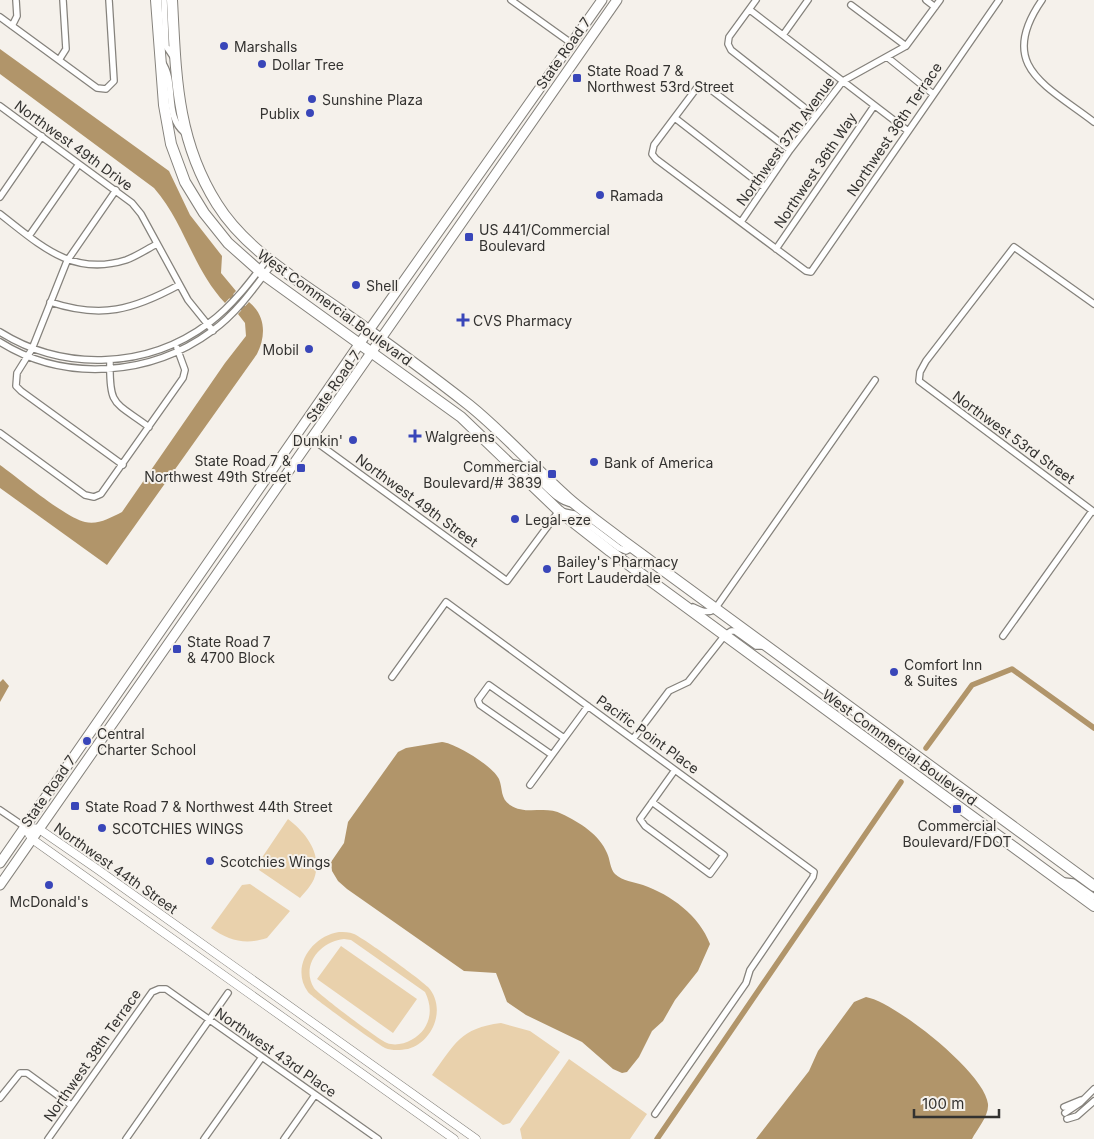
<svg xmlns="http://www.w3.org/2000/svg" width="1094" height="1139" viewBox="0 0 1094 1139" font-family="Inter,sans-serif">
<rect width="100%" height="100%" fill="#f5f1eb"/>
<path fill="#e9d1ac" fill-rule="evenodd" d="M288,819C306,833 323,854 314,879C311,886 305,892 300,898L259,870V862Z
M250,884L290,911L267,938C246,945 229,941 211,928L242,885Z
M339,932C344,932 349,932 354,934C365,939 420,979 428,987C447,1008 433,1042 408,1049C401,1050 392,1051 385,1048C376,1043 313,998 308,992C290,967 312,936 339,932ZM344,939L351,940L425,992C431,1004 432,1017 424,1029C417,1039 400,1048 387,1043C379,1040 318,994 314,988C300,965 321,941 344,939Z
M341,946L417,999L393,1033L317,979Z
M501,1023L530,1031L560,1052L510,1123L503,1125L432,1075C455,1044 460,1028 501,1023Z
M569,1059L647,1114L630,1139H522L520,1129Z"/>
<path fill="#b1956a" d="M0,49L169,171L190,215L222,256L221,273L236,291L225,303C193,269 184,222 154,188L0,74Z
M249,302C266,316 266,336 257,354L107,565L0,488V465C18,478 66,518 85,522C98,525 110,518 122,512L225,363L246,336L245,323L238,314Z
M3,679L9,686L0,702V682Z
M442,742C455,743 493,766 499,779C503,789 500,798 510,805C526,816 546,805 562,814C579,822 600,835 607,853C610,859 610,869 615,874C622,881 634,882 643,885C671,895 699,915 710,944L698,971L675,1000L663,1021L652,1031L639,1057L627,1072L622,1073L613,1069L582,1042L526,1015L507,1002L496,973L464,971L347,889L338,881L332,871L331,862L344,843L348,822L398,752L406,748Z
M866,997C895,1002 985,1073 988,1104C989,1116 977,1129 972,1139H756L809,1071L818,1051L854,1002Z"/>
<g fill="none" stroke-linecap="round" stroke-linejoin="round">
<path stroke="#b1956a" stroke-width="5.5" d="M226,291L248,313
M926,748L972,685L1012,669L1094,728
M657,1139L901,782"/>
<defs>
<path id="minor" d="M164,0L166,46L174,58
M511,0L571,43
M756,0L729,37L728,44L731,50L815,116
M926,0L935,7
M1042,0C996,66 1046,85 1094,122
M851,5L906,46
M750,10L908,131
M0,17L97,88L106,89L114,81L109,0
M12,26L17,16L16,0
M783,35L808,0
M887,57L933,94
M59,60L66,49L63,0
M162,62C177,83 163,116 185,133
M0,106L132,203L141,214L188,300L213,331
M675,118L764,187
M790,150L710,89L699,85L654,145L652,154L656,159L806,271L811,272L999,0
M116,190L67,261L32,349L17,373L16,386L21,391L123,465
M0,197L42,136
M0,214C40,245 72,277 126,260C137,256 147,249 157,244
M741,222L790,150L843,81L906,46L940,0
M29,236L79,164
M776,249L874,106
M50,302C101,319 133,310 179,285
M1094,304L1014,247L926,361L920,372L919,381L1094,512
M0,332C64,372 148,369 209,323C232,306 251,281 268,258
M0,342C65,383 151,376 212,331C237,313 255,287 273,263
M110,361C109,407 114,401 149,427
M0,433L85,495L94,497L101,494L183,378L185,370L177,348
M312,439L507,581L559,511L574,514L619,548L626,551L632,548
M512,463C531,462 549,501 573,504
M693,607C701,611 708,614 715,609L875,380
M1003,636L1092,511
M392,677L446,602L814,872L813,877L750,970L746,983L655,1114
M633,739L669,691L688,682L725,635L731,631H735L756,646H764
M552,755L480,705L478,700L489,685L564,738
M530,785L588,706
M652,802L724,855L710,874L645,826L640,819L675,770
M0,810L25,827
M1063,881L1073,882L1094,897
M0,1098L20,1073H27L71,1105
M1064,1107L1081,1100
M1065,1113L1080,1103L1094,1089
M1067,1119L1077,1116L1094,1101
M48,1139L152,992L159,989H166L378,1139
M126,1139L228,993
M204,1139L262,1057
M284,1139L315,1095"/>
<path id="tertiary" d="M25,827L39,829L97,869L476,1139
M25,827L32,839L454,1139"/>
<path id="primary" d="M0,863L360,343L602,0
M0,885L617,0"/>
<path id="trunk" d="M156,0L164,105L171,144L185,182L204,213L228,243L264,275L461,417L559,511L610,551L1094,906
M172,0C176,74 176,139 217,204C245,249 296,279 339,309C383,340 427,372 469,405C504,433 534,468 568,498C585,513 604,526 622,540L1094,886"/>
</defs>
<use href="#minor" stroke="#85827c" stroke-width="8"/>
<use href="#tertiary" stroke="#85827c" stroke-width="9"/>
<use href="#primary" stroke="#85827c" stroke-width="11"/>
<use href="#trunk" stroke="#85827c" stroke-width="12"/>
<use href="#minor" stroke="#fff" stroke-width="5.5"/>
<use href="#tertiary" stroke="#fff" stroke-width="8"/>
<use href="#primary" stroke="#fff" stroke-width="9"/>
<use href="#trunk" stroke="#fff" stroke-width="10"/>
</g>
<g fill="#3946b9" stroke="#f5f1eb" stroke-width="2">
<circle cx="224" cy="46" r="5"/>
<circle cx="262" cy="64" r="5"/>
<rect x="572" y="73" width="10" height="10" rx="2.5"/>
<circle cx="312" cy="99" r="5"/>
<circle cx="310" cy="113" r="5"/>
<circle cx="600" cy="195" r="5"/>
<rect x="464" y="232" width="10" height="10" rx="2.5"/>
<circle cx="356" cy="285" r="5"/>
<path d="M460.5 312.5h5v5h5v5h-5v5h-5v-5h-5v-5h5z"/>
<circle cx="309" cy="349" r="5"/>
<path d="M412.5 428.5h5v5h5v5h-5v5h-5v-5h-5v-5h5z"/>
<circle cx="353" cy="440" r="5"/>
<circle cx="594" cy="462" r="5"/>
<rect x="296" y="463" width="10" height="10" rx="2.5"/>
<rect x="547" y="469" width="10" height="10" rx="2.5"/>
<circle cx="515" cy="519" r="5"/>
<circle cx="547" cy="569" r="5"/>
<rect x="172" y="644" width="10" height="10" rx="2.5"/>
<circle cx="894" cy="672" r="5"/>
<circle cx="87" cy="741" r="5"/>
<rect x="70" y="801" width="10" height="10" rx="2.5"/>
<rect x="952" y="804" width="10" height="10" rx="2.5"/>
<circle cx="102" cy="828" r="5"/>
<circle cx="210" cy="861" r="5"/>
<circle cx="49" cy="885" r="5"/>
</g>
<g text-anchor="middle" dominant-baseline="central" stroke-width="4" stroke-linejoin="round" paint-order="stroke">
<g font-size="14" fill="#333230" stroke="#f5f1eb" text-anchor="start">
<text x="234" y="46">Marshalls</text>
<text x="272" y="64">Dollar Tree</text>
<text x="587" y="70">State Road 7 &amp;<tspan x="587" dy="16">Northwest 53rd Street</tspan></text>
<text x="322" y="99">Sunshine Plaza</text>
<text x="300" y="113" text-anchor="end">Publix</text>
<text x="610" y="195">Ramada</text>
<text x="479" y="229">US 441/Commercial<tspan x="479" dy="16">Boulevard</tspan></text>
<text x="366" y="285">Shell</text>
<text x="473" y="320">CVS Pharmacy</text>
<text x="299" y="349" text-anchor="end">Mobil</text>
<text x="425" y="436">Walgreens</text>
<text x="343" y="440" text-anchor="end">Dunkin'</text>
<text x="291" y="460" text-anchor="end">State Road 7 &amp;<tspan x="291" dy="16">Northwest 49th Street</tspan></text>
<text x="604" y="462">Bank of America</text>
<text x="542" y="466" text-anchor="end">Commercial<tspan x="542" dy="16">Boulevard/# 3839</tspan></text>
<text x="525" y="519">Legal-eze</text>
<text x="557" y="561">Bailey's Pharmacy<tspan x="557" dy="16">Fort Lauderdale</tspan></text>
<text x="187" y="641">State Road 7<tspan x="187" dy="16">&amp; 4700 Block</tspan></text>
<text x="904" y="664">Comfort Inn<tspan x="904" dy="16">&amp; Suites</tspan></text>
<text x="97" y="733">Central<tspan x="97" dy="16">Charter School</tspan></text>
<text x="85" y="806">State Road 7 &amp; Northwest 44th Street</text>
<text x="957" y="825" text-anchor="middle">Commercial<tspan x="957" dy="16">Boulevard/FDOT</tspan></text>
<text x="112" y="828">SCOTCHIES WINGS</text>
<text x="220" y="861">Scotchies Wings</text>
<text x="49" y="901" text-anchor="middle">McDonald's</text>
</g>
<g font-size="14" fill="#333230" stroke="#f5f1eb">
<text transform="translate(563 53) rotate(-55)">State Road 7</text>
<text transform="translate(894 129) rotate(-56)">Northwest 36th Terrace</text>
<text transform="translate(785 141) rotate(-54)">Northwest 37th Avenue</text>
<text transform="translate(74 145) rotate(36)">Northwest 49th Drive</text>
<text transform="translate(815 170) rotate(-56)">Northwest 36th Way</text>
<text transform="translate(335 307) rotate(36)">West Commercial Boulevard</text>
<text transform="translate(333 386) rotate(-55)">State Road 7</text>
<text transform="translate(1014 437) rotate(36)">Northwest 53rd Street</text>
<text transform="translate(417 500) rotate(36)">Northwest 49th Street</text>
<text transform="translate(648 734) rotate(36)">Pacific Point Place</text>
<text transform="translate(900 747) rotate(36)">West Commercial Boulevard</text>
<text transform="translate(48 791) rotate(-55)">State Road 7</text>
<text transform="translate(116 868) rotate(35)">Northwest 44th Street</text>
<text transform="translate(276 1052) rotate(35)">Northwest 43rd Place</text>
<text transform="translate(92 1055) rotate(-55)">Northwest 38th Terrace</text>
</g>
</g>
<path d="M914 1109v8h85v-8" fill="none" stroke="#333230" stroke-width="2.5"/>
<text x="922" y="1109" font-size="15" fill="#333230" stroke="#f5f1eb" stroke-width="4" paint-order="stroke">100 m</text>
</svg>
